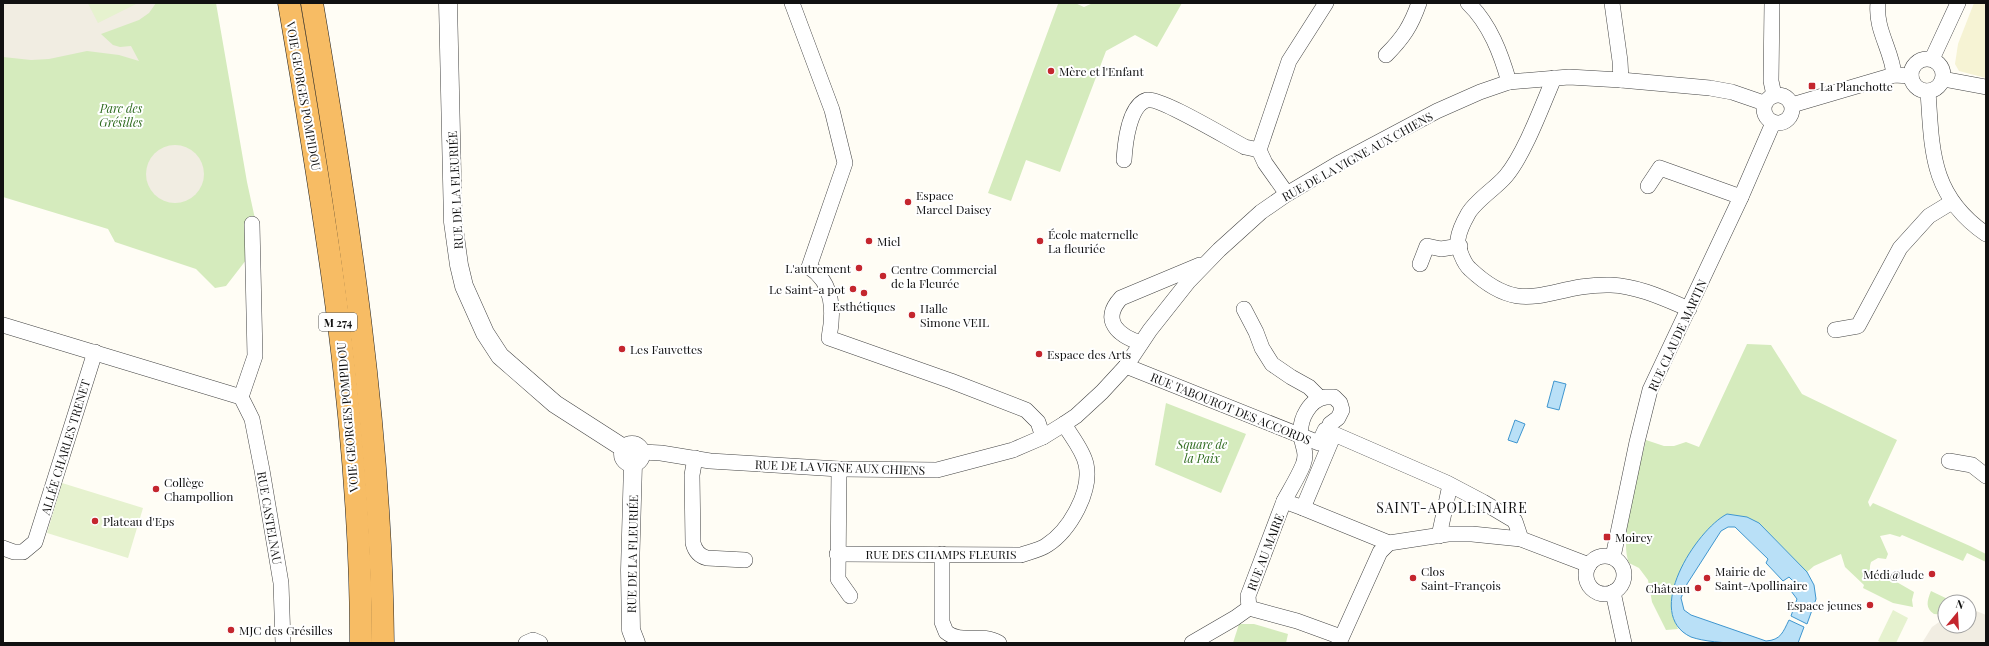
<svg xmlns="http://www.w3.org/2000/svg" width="1989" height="646" font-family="'Playfair Display',serif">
  <rect width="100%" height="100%" fill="#fffdf5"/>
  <path fill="#f6f3d4" d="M1974 3H1986V78L1959 71 1955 64 1958 44Z"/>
  <g fill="#d5ebbd">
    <path d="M3 3H216L247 182 260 242 226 286 215 288 196 269 115 242 108 229 3 197Z"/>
    <path d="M1060 3H1075L1084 7 1093 3H1182L1157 47 1135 35 1106 51 1060 172 1026 160 1011 201 988 193 1058 4Z"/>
    <path d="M1747 344 1771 345 1802 394 1897 440 1868 502 1870 507 1873 503 1970 546 1986 554V562L1967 553 1963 561 1902 535 1900 537 1890 534 1880 536 1888 554 1886 559 1878 558 1871 562C1868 571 1871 576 1879 580L1888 577 1914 592 1912 600 1913 607 1893 603 1863 588 1864 585 1845 567 1841 554 1814 566 1807 572 1759 523 1727 514 1671 610 1678 629 1666 630 1652 602 1648 580 1639 568 1629 563C1618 539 1640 466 1646 440L1664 446H1674L1686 442 1699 447Z"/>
    <path d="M1166 403 1246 434 1221 493 1155 465Z"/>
    <path d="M1931 591 1954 602H1945V615L1934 614C1925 608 1927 601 1931 591Z"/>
    <path d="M1239 624H1254L1288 634 1286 643H1233Z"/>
  </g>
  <g fill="#e6f2cf">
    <path d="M88 3H138V4L98 24Z"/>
    <path d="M62 483 143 508 128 558 47 533Z"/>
    <path d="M1893 610 1908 618 1896 643H1883L1878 641Z"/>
  </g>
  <g fill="#f1ede2">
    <path d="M3 3H88L98 23 138 3H156L149 13 139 20 101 34 113 45 120 47 131 46 139 61 119 55 87 51 49 59 31 60 3 57Z"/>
    <circle cx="175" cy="174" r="29"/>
    <path d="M1969 608 1986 615V643H1922L1932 627 1945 618V626H1969Z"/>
  </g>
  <g fill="#b9e0f7" stroke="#3f96cf">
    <path d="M1554 381 1566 384 1559 410 1547 407Z"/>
    <path d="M1515 420 1525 424 1517 443 1508 440Z"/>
    <path d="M1727 514 1747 517 1759 523 1807 572 1814 585 1816 599 1807 624 1791 616 1797 599 1788 587 1794 582 1789 577 1783 581 1766 563 1768 559 1735 527H1728L1721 531 1687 584 1681 598 1684 610 1691 615 1766 641C1781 640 1783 632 1789 620L1804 627 1798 643C1768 643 1717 646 1691 637 1642 614 1696 530 1727 514Z"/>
  </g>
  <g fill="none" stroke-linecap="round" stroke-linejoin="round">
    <g stroke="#444" stroke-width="16">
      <g id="minor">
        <path d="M792 3 832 110 845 163 809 267C834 283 834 312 829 338L951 381 1026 410 1038 422 1043 437"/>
        <path d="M1468 3C1490 24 1501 54 1509 82"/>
        <path d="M1612 3 1620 61 1621 80"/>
        <path d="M1772 3 1771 81 1774 95"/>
        <path d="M1878 3C1875 30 1892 50 1894 75"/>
        <path d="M1386 55C1403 38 1411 26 1419 3"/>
        <circle cx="1927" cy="75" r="16"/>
        <path d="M1932 59 1958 3"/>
        <path d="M1554 78C1542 106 1525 153 1506 176 1496 188 1475 201 1468 214 1464 221 1459 232 1458 239 1457 247 1464 264 1470 269 1525 321 1548 283 1611 285 1638 286 1665 299 1689 309"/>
        <path d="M1943 79 1986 87"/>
        <path d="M1928 91C1932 152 1931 196 1986 234"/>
        <circle cx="1778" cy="109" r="14"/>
        <path d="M1792 105 1894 75 1911 76"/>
        <path d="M1124 160C1125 144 1129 105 1147 100 1160 97 1229 139 1245 147L1259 150"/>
        <path d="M1648 186 1660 168 1741 197"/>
        <path d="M1287 194 1265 163 1259 150 1289 61 1326 3"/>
        <path d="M1420 264 1427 246 1441 249 1460 246"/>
        <path d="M1244 309 1256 332 1262 348 1272 364 1291 377 1309 387 1320 398"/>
        <path d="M3 325 241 397 252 419 262 470 281 583 283 643"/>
        <path d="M1835 330 1858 326 1900 248 1929 216 1952 202"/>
        <path d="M1141 343C1119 336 1100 321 1121 298L1200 265"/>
        <path d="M1126 366 1319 443 1325 430 1447 483 1483 502 1515 521 1521 539"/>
        <path d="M241 397 255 356 252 224"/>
        <path d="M1326 397H1334L1340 403 1342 410 1338 418 1330 424 1328 432 1332 439 1303 508 1284 501C1290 490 1298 477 1303 465 1308 452 1302 447 1301 435 1299 419 1310 399 1326 397Z"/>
        <path d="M642 452 661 453 710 461 839 469 937 470 1013 450 1043 437 1064 424 1076 416 1102 392 1126 366 1150 330 1188 282 1219 250 1261 212 1287 194 1341 162 1437 111 1480 92 1509 82 1569 77 1621 80 1710 88 1732 92 1764 103"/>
        <path d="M695 458 692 475 693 543C695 551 699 556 707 558L745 560"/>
        <path d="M1949 461 1972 465 1986 476"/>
        <path d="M839 469 838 579 850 596"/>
        <path d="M1303 508 1389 543"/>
        <path d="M1439 536 1450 485"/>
        <path d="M3 548 14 552H23L35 542 95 352"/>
        <path d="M837 554 1021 555C1029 552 1040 550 1047 545 1070 530 1092 491 1086 464 1083 450 1071 436 1064 424"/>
        <path d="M942 554V622L946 632C962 645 980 632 999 643"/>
        <circle cx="1605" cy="575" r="19"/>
        <path d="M1613 557 1637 442 1650 390 1741 197 1773 123"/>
        <path d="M1613 592 1624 643"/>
        <path d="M1249 608 1297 621 1341 637"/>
        <path d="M526 643 533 640 540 643"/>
        <path d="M1192 643 1235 618 1249 608 1248 596 1284 501"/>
        <path d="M1339 643 1380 552 1389 543 1448 534H1472L1521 539 1589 565"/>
      </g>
    </g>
    <g stroke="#444" stroke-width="19">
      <g id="tertiary">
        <path d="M448 3 453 222 459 265 464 286 485 333 500 356 555 404 625 449"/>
        <circle cx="632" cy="454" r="9"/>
        <path d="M633 464 630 570 631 630 636 643"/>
      </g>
    </g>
    <g stroke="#222" stroke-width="23">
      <g id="trunk">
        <path d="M289 3C325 214 361 428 361 643"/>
        <path d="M312 3C348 215 381 428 383 643"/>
      </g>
    </g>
    <use href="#minor" stroke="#fff" stroke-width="15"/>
    <use href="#tertiary" stroke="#fff" stroke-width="18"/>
    <use href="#trunk" stroke="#f7bc64" stroke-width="22"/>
  </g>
  <g fill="#c4262e" stroke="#fff" stroke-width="1.5">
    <circle cx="1051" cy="71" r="4"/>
    <rect x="1808" y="82" width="8" height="8" rx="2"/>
    <circle cx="908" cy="202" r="4"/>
    <circle cx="869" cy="241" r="4"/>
    <circle cx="1040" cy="241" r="4"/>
    <circle cx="859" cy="268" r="4"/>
    <circle cx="883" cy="276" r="4"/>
    <circle cx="853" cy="289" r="4"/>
    <circle cx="864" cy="293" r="4"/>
    <circle cx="912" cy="315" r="4"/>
    <circle cx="622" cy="349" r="4"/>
    <circle cx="1039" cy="354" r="4"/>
    <circle cx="156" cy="489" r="4"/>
    <circle cx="95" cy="521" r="4"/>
    <rect x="1603" y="533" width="8" height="8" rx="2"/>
    <circle cx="1932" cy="574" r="4"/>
    <circle cx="1413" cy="578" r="4"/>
    <circle cx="1707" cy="578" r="4"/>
    <circle cx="1698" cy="588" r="4"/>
    <circle cx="1870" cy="605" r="4"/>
    <circle cx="231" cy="630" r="4"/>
  </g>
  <g text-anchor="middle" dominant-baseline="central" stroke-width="4" stroke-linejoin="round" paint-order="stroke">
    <rect fill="#fff" stroke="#585858" stroke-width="1" x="319" y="313" width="38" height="18" rx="3"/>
    <g font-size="11" font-weight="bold" fill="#111">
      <text x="338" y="322">M 274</text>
    </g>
    <g font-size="12" fill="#111" stroke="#fff" text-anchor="start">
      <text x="1059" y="71">Mère et l'Enfant</text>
      <text x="1820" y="86">La Planchotte</text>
      <text x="916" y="195">Espace<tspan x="916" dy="14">Marcel Daisey</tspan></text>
      <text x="1048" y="234">École maternelle<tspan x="1048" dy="14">La fleuriée</tspan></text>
      <text x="877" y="241">Miel</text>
      <text x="851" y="268" text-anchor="end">L'autrement</text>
      <text x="891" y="269">Centre Commercial<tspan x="891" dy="14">de la Fleurée</tspan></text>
      <text x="845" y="289" text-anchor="end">Le Saint-a pot</text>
      <text x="864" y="306" text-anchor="middle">Esthétiques</text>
      <text x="920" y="308">Halle<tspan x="920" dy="14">Simone VEIL</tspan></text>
      <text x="630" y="349">Les Fauvettes</text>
      <text x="1047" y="354">Espace des Arts</text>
      <text x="164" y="482">Collège<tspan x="164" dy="14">Champollion</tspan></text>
      <text x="103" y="521">Plateau d'Eps</text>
      <text x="1615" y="537">Moirey</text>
      <text x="1421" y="571">Clos<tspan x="1421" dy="14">Saint-François</tspan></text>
      <text x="1715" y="571">Mairie de<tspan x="1715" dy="14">Saint-Apollinaire</tspan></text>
      <text x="1924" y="574" text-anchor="end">Médi@lude</text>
      <text x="1690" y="588" text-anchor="end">Château</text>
      <text x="1862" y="605" text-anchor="end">Espace jeunes</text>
      <text x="239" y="630">MJC des Grésilles</text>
    </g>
    <g font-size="12" fill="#111" stroke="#fff">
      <text transform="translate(304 96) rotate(80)">VOIE GEORGES POMPIDOU</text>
      <text transform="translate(1357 156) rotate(-29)">RUE DE LA VIGNE AUX CHIENS</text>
      <text transform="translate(455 190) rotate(-93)">RUE DE LA FLEURIÉE</text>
      <text transform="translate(1677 335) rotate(-65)">RUE CLAUDE MARTIN</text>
      <text transform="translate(1231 408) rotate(22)">RUE TABOUROT DES ACCORDS</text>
      <text transform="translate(347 417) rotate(-95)">VOIE GEORGES POMPIDOU</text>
      <text transform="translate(65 447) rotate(-73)">ALLÉE CHARLES TRENET</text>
      <text transform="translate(840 467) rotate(2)">RUE DE LA VIGNE AUX CHIENS</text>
      <text transform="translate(270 518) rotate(80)">RUE CASTELNAU</text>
      <text transform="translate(1265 552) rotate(-69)">RUE AU MAIRE</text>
      <text transform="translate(632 554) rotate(-89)">RUE DE LA FLEURIÉE</text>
      <text x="941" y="554">RUE DES CHAMPS FLEURIS</text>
    </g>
    <g font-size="12" font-style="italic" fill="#2f6b1f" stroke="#fff">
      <text x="121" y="108">Parc des<tspan x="121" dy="14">Grésilles</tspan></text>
      <text x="1202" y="444">Square de<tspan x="1202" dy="14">la Paix</tspan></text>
    </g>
    <g font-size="14" letter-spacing="1" fill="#111" stroke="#fff">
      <text x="1452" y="507">SAINT-APOLLINAIRE</text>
    </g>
  </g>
  <rect width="1989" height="646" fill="none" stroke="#111111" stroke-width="8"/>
  <g transform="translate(1957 614) rotate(18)"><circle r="19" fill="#ffffff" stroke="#a0a0a0"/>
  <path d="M0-3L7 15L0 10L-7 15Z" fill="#c4262e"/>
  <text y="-6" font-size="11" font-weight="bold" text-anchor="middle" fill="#111111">N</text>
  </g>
</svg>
